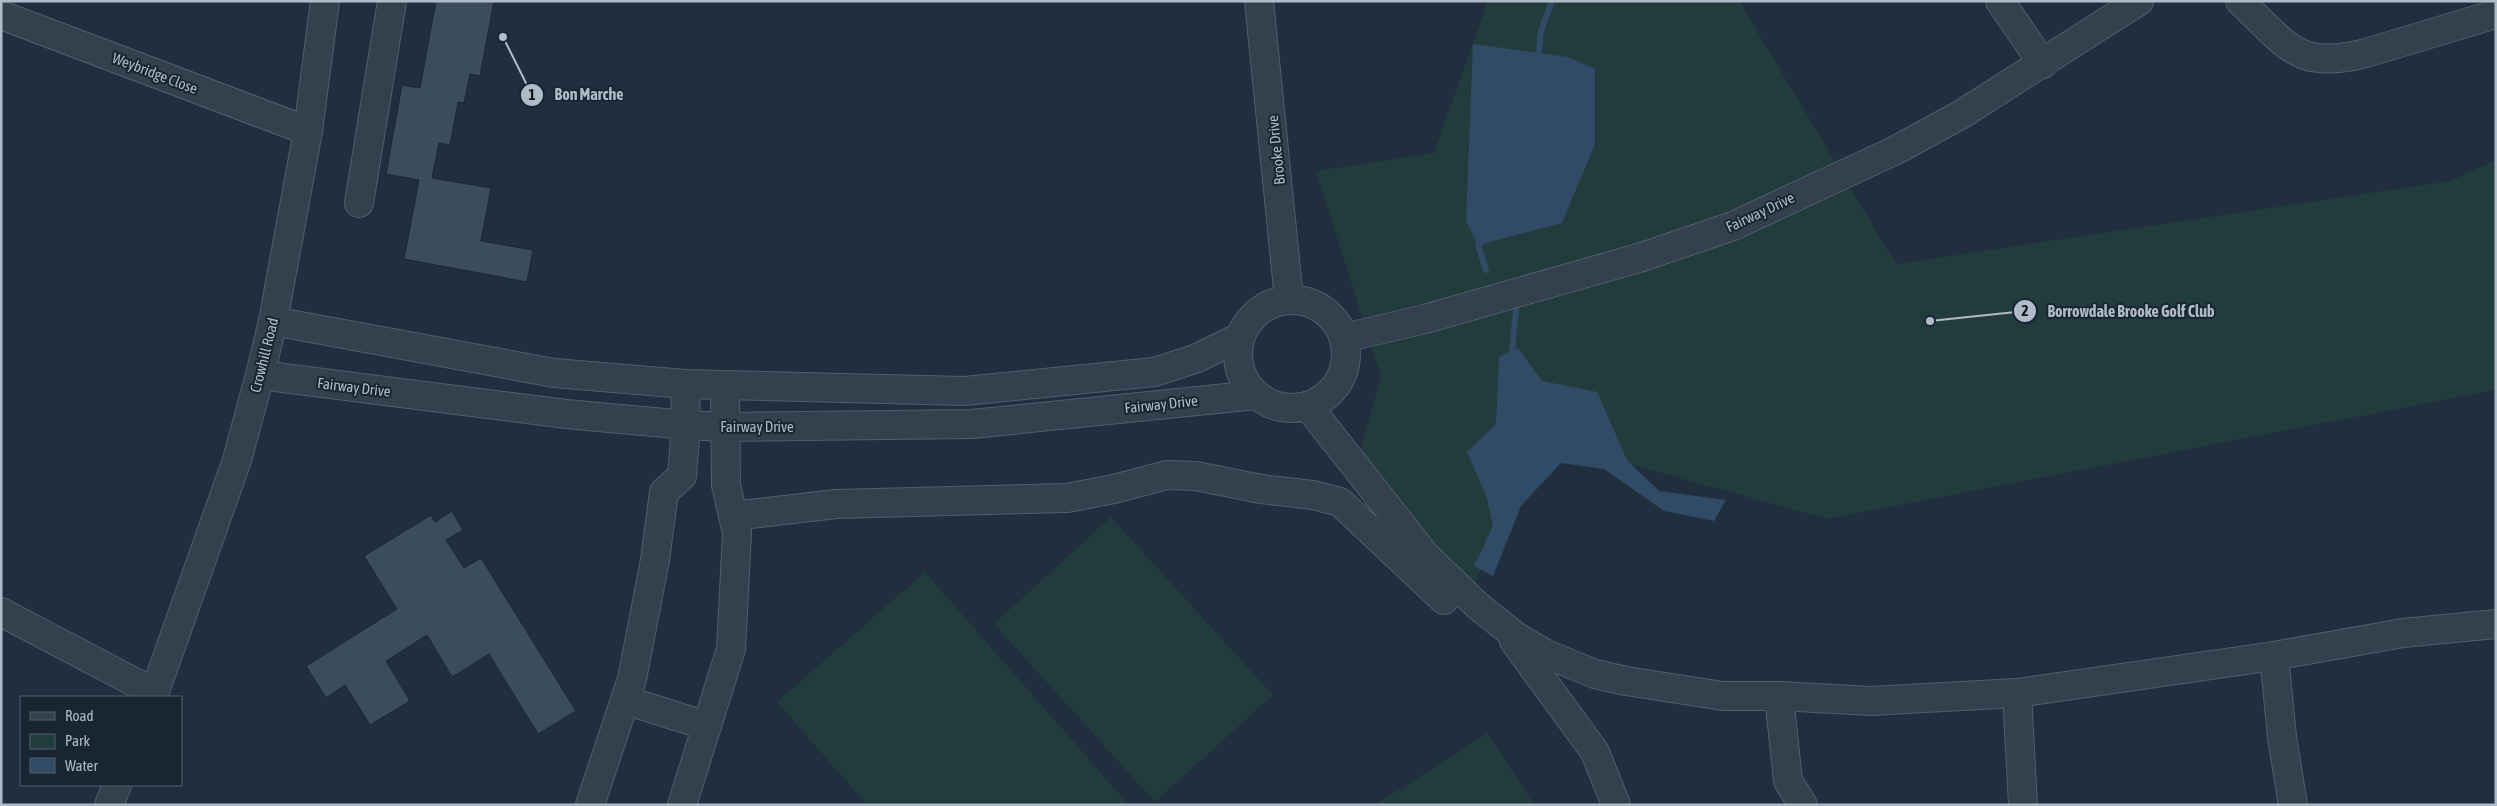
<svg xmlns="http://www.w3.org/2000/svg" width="2497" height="806" font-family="'Asap Condensed',sans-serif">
  <rect width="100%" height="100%" fill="#202e3d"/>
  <g fill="#223c3e">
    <path d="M1488 1H1739L1896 264 2450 181 2496 160V390L1827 519 1579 450 1529 471 1473 586 1401 515 1361 448 1381 377 1316 171 1434 153Z"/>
    <path d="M1111 517 1273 695 1155 802 994 624Z"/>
    <path d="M925 572 1129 805H867L777 702Z"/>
    <path d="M1488 733 1534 805H1375Z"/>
  </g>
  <g fill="#314b67">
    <path d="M1473 44 1568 57 1595 69V144L1562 223 1478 245 1466 221Z"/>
    <path d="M1518 348 1542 381 1597 392 1627 460 1659 491 1726 500 1714 521 1664 511 1604 469 1561 463 1521 506 1493 576 1474 566 1493 526 1486 495 1467 452 1496 424 1499 357Z"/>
  </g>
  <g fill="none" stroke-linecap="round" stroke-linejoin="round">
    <g stroke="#314b67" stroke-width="6">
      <path d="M1538 58 1541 31 1552 1"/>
      <path d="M1484 240 1478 245 1486 270"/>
      <path d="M1515 359 1512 351 1516 310"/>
    </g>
  </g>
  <g fill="#3b4c5d" stroke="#1b2734">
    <path d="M436 1H494L480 76 470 74 464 103 458 102 450 145 439 143 432 178 491 188 481 241 533 250 527 282 404 259 419 180 386 174 402 85 420 88Z"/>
    <path d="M452 511 463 530 446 540 464 568 481 558 576 711 538 734 489 654 452 677 427 635 386 661 410 701 370 725 345 685 326 698 306 666 397 609 364 556 431 515 435 522Z"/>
  </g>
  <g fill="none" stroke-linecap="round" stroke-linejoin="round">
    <g stroke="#525e6b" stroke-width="30">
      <g id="minor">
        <path d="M1259 1 1289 299"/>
        <path d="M2000 1 2043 64"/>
        <path d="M2240 1C2287 45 2297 71 2366 53L2496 14"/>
        <path d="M1 15 308 131"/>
        <path d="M359 203 392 1"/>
        <circle cx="1292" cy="354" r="54"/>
        <path d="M273 321 554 373 685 384 965 391 1154 372 1195 359 1240 337"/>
        <path d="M1344 338 1425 319 1642 257 1733 226 1896 150 1962 114 2139 1"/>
        <path d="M260 375 566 414 686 425 724 427 972 424 1256 395"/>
        <path d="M1308 406 1425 555 1478 606 1517 637 1544 653 1595 674 1626 681 1723 696H1779L1871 701 2017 693 2274 656 2403 633 2496 624"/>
        <path d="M733 516 836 504 1067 498 1114 489 1167 475 1196 476 1261 489 1313 495 1340 502 1444 600"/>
        <path d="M1 612 155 693"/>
        <path d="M1514 641 1595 752 1616 805"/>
        <path d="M2274 656 2282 737 2293 805"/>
        <path d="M2017 693 2023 805"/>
        <path d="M1779 696 1788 781 1803 805"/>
        <path d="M153 697 237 460 260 375 273 321 308 131 325 1"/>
        <path d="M625 700 707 726"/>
        <path d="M109 805 117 785"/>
        <path d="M590 805 632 679 655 560 664 492 682 476 686 425 685 384"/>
        <path d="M682 805 731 649 737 533 726 485 725 386"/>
      </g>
    </g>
    <use href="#minor" stroke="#34404d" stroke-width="28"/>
  </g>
  <g text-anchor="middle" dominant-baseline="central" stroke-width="4" stroke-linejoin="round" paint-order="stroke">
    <g font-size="15" fill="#afbbc9" stroke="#192532">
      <text transform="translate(155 73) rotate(21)">Weybridge Close</text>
      <text transform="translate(1276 150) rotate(-96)">Brooke Drive</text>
      <text transform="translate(1760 212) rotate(-25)">Fairway Drive</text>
      <text transform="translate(264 355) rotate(-76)">Crowhill Road</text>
      <text transform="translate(354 387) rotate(7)">Fairway Drive</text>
      <text transform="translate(1161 404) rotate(-6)">Fairway Drive</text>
      <text x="757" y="426">Fairway Drive</text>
    </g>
  </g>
  <path fill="none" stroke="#afbbc9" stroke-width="2" d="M503 37L532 95M1930 321L2025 311"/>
  <g fill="#afbbc9" stroke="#192532" stroke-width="2">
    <circle cx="503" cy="37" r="5"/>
    <circle cx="1930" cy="321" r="5"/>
    <circle cx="532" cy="95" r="12"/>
    <circle cx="2025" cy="311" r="12"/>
  </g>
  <g font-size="15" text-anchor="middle" font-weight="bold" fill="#111">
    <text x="532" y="100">1</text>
    <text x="2025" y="316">2</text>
  </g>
  <g font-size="16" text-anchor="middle" font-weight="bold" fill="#afbbc9" stroke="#192532" stroke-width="4" stroke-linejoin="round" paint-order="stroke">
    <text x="589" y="100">Bon Marche</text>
    <text x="2131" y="317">Borrowdale Brooke Golf Club</text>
  </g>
  <rect width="2497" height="806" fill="none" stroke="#afbbc9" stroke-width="5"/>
  <rect x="20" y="696" width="162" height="90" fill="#192532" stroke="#55616e"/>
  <rect x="30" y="712" width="25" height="8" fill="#34404d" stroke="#55616e"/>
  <text x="65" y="721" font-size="15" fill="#afbbc9">Road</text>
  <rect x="30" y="734" width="25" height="15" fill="#223c3e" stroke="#55616e"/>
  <text x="65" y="746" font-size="15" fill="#afbbc9">Park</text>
  <rect x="30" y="758" width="25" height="15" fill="#314b67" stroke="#55616e"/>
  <text x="65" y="771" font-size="15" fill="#afbbc9">Water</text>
</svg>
